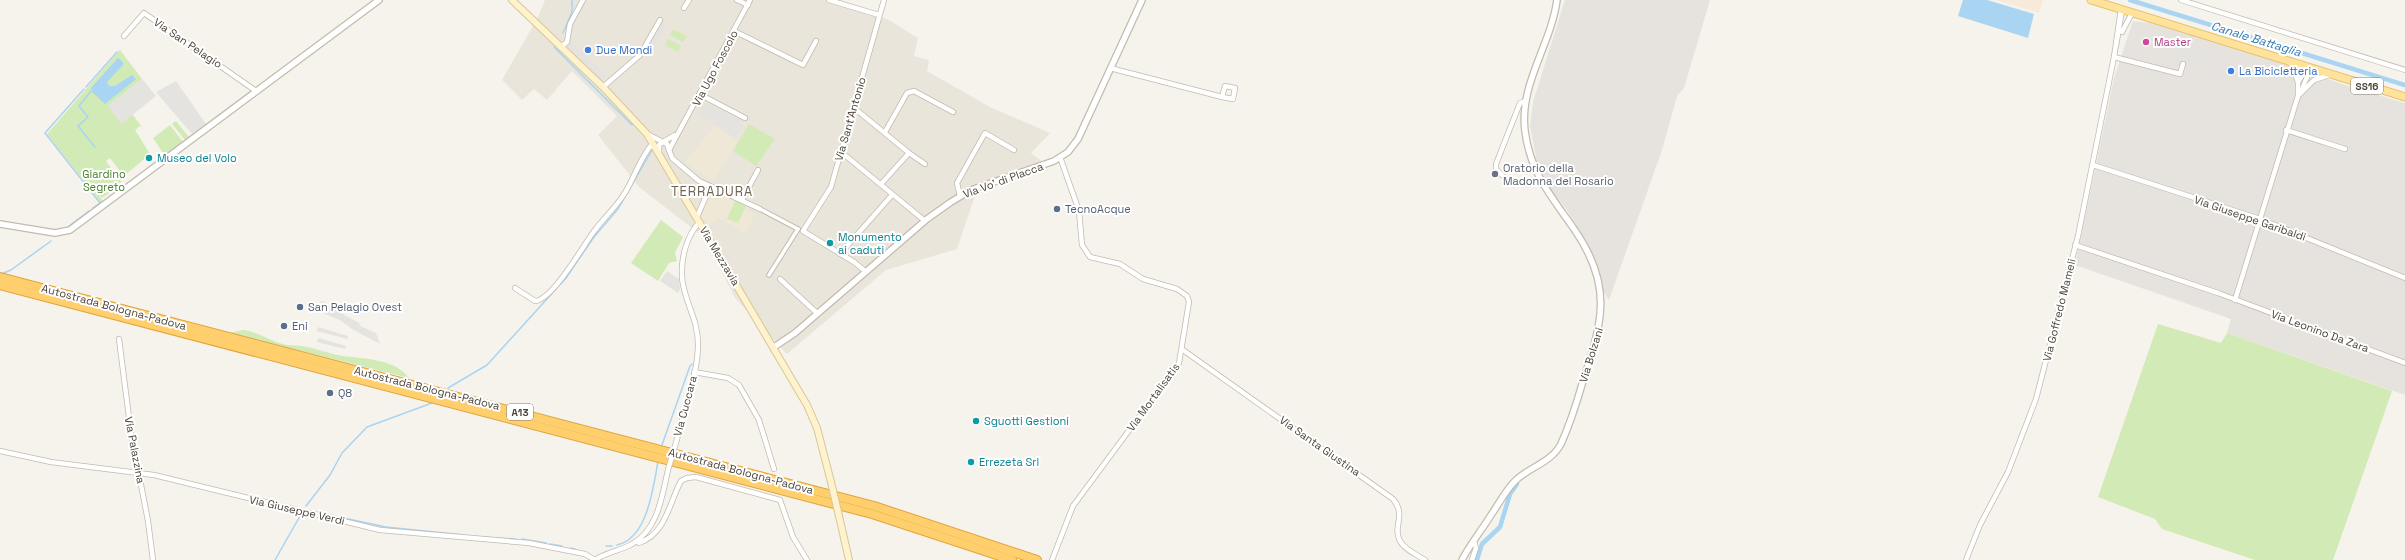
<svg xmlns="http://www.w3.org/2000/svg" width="2405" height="560" font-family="'Space Grotesk',sans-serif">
  <rect width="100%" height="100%" fill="#f6f3ec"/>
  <path fill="#eae5da" d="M545 0H830L889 20 918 38 914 56 929 60 927 71 990 107 1050 133 1031 153 1044 163 978 187 957 249 886 270 787 354 735 298 705 238 639 187 598 135 617 116 572 71 547 100 534 89 522 100 502 80 537 19Z"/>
  <path fill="#f7ead8" d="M1997 0H2043L2039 13Z"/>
  <g fill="#e6e2dd">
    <path d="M1565 0H1710L1684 88 1677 96 1662 150 1609 300 1603 291 1593 256 1566 209 1549 187 1537 162 1530 126 1533 102Z"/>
    <path d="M2133 21 2150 23 2247 51 2354 88 2405 103V395L2227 333 2231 319 2075 265 2114 78Z"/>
  </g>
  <g fill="#efe8d6">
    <path d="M715 125 738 141 713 181 685 162Z"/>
    <path d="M712 189 747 205 748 211 755 215 746 233 718 218 709 227 718 241H715L701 215Z"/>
  </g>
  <g fill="#d2eab5">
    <path d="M673 29 687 36 683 42 670 35Z"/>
    <path d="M668 39 681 46 678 52 665 45Z"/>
    <path d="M120 50 142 79 108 106 133 115 144 130 140 126 135 130 150 154 124 176 110 158 106 161 121 182 120 185 102 198 90 184 103 201 101 203 47 134Z"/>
    <path d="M176 121 189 137 185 140 172 124Z"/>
    <path d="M749 124 775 139 756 166 733 151Z"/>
    <path d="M170 125 183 142 165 156 153 138Z"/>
    <path d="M735 201 746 206 738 223 727 219Z"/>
    <path d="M661 220 683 237 675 253 677 261 669 263 658 281 631 263Z"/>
    <path d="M2158 324 2221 343 2227 333 2392 391 2333 560H2255L2162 529 2155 519 2098 497Z"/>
    <path d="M243 330C259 332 269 341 283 344 289 346 295 345 302 346 314 348 325 352 337 355 359 359 394 357 409 378L230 333Z"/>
  </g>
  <g fill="#e5e3e0">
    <path d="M658 19 667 24 653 51 647 52 644 50 647 41Z"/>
    <path d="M570 41 605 74 601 79 566 45Z"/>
    <path d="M2176 47 2233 65 2231 71 2220 68 2219 71 2173 55Z"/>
    <path d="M142 79 156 96 121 124 108 106Z"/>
    <path d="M176 81 206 124 192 134 156 92Z"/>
    <path d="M706 103 744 122 736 139 699 114Z"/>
    <path d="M667 271 679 279 680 290 678 293 660 281Z"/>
    <path d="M323 301 330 307 359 323 360 326 376 333 380 344 352 329 340 320 323 313 320 302Z"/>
    <path d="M318 327 348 336 347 339 317 331Z"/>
    <path d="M318 338 346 346 345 349 317 342Z"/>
  </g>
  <g fill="#a9d4f2">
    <path d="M1963 0H1987L2034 14 2028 38 1958 16Z"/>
    <path d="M118 58 123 62V65L107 82 109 86H115L132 75 136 79 105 104 92 92 91 88Z"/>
  </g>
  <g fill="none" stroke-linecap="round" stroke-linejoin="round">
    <g stroke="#a9d4f2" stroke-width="1.5">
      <path d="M563 33 572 12V0"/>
      <path d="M554 47 632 125"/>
      <path d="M86 87 117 52"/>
      <path d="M84 89 45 133 100 203 93 208"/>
      <path d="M91 91 79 106 88 117 78 126 95 147"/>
      <path d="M69 226 89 211"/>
      <path d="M1 274 11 270 51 241"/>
      <path d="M448 388 487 365 566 278 594 237 618 209 652 150"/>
      <path d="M662 445 690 366 692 364"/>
      <path d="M306 506 330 475 342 453 367 427 432 403"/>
      <path d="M306 510 386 527 464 535"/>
      <path d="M482 537 516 539"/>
      <path d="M522 539 546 543"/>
      <path d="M550 544 562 546"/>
      <path d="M617 545C648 538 653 487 658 462"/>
      <path d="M606 546H612"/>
      <path d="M571 548 575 549"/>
      <path d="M275 560 300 516"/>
    </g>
    <g stroke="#a9d4f2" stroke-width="4.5">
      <path d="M2130 0 2405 85"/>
      <path d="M1477 560 1482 544 1500 527 1510 494 1517 484"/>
    </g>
    <g stroke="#c2bbae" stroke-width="5.5">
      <g id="pedestrian">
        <path d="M760 209 798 229"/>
        <path d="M769 275 798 229"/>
      </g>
    </g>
    <g stroke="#c2bbae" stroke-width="6">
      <g id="minor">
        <path d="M737 0 748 5"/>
        <path d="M829 0 879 15"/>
        <path d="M2181 0 2405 70"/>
        <path d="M684 8 689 0"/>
        <path d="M734 31 803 65 816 41"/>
        <path d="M2122 32 2132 13"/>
        <path d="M124 36 144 13 256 91"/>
        <path d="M2116 46 2122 10"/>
        <path d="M561 47 567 42 570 24 583 0"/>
        <path d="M2114 57 2180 74 2183 64"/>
        <path d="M2290 61 2298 82V96"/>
        <path d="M1110 68 1222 97 1233 99 1235 88 1225 86 1222 97"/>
        <path d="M2298 82 2307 67"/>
        <path d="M603 87 640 55 660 20"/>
        <path d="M2302 89 2307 77V67"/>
        <path d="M701 95 745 118"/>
        <path d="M853 107 909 153 881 184"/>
        <path d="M2286 130 2345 149"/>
        <path d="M885 132 907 93 914 91 953 112"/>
        <path d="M649 135 663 142 675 135"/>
        <path d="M669 150 750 0"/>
        <path d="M659 153V145L663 142 667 144 672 158 699 181 760 209"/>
        <path d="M909 153 925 164"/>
        <path d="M840 154 846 156 925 221"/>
        <path d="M2093 165 2260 219 2405 278"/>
        <path d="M1504 177 1496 169V164L1520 103 1526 101"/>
        <path d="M960 196 957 183 985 133 1014 150"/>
        <path d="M742 200 758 170"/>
        <path d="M697 217 710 187"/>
        <path d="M2075 245 2218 293 2405 363"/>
        <path d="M840 254 892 195"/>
        <path d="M865 271 854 262 803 231 831 187 884 0"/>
        <path d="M780 279 817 313"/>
        <path d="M515 288 535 301C552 300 582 248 592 234 602 219 617 207 626 191 635 176 641 156 653 143"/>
        <path d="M2235 300 2298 96 2314 80 2329 75"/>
        <path d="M119 339 131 433 148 521 153 560"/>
        <path d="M1183 350 1393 499C1407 516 1392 526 1400 541 1404 549 1417 555 1425 560"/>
        <path d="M694 372 728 378 739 385 759 420 774 469"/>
        <path d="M677 439C684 409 697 377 698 347 699 309 673 294 685 249 688 239 692 229 700 222"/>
        <path d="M0 451 51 462 154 475 380 530 529 543 585 554 595 560"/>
        <path d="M637 541 639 543C666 534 669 503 681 481L687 478 696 477 780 500 793 537 807 560"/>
        <path d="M595 560C606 552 620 551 632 544 658 530 662 496 668 470"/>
        <path d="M1052 560 1073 506 1179 363 1189 302 1187 296 1177 289 1143 279 1120 264 1090 257 1082 245 1079 211 1060 157"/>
        <path d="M1472 560 1476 548 1474 541"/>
        <path d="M1966 560 1980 525 2008 472 2036 399 2078 236 2114 57 2121 9"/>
      </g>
    </g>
    <g stroke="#c2bbae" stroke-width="8">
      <g id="tertiary">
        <path d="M0 224 55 233 70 230 379 0"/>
        <path d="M774 347 795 333 927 219 951 202 971 190 1054 161 1068 152 1078 139 1142 0"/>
        <path d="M1462 560C1470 544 1482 530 1491 515 1499 504 1505 491 1515 481 1529 467 1551 463 1561 444 1570 424 1577 402 1583 381 1603 321 1613 285 1574 229 1551 196 1530 172 1525 131 1519 84 1551 45 1557 0"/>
      </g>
    </g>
    <g stroke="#d6c79b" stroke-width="8">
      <g id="secondary">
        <path d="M512 0 603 87 647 134 807 405 817 428 831 482"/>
        <path d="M839 516 849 560"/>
      </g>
    </g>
    <g stroke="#e6c16a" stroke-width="9">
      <path id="primary" d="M2091 0 2405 97"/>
    </g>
    <g stroke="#e0a43c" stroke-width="10">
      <g id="motorway">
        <path d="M0 277 874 506 1037 560"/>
        <path d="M0 285 872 514 1012 560"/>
      </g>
    </g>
    <use href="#pedestrian" stroke="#fff" stroke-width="3.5"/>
    <use href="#minor" stroke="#fff" stroke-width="4.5"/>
    <use href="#tertiary" stroke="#fff" stroke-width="5.5"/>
    <use href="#secondary" stroke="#fff3cd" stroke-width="6"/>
    <use href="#primary" stroke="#ffe39c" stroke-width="7"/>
    <use href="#motorway" stroke="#ffcf6e" stroke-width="8"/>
    <g stroke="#c2bbae" stroke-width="6" stroke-linecap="butt">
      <path id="minor-bridge" d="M668 470 677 439"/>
    </g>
    <g stroke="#d6c79b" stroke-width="8" stroke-linecap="butt">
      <path id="secondary-bridge" d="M831 482 839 516"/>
    </g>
    <use href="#minor-bridge" stroke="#fff" stroke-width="4.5"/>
    <use href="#secondary-bridge" stroke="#fff3cd" stroke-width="6"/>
  </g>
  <circle fill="#d1479c" stroke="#fff" stroke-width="1.5" cx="2146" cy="42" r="4"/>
  <g fill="#3f7fe0" stroke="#fff" stroke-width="1.5">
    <circle cx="588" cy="50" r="4"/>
    <circle cx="2231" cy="71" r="4"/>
  </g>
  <g fill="#0f9aa8" stroke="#fff" stroke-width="1.5">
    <circle cx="149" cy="158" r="4"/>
    <circle cx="830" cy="243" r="4"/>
    <circle cx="976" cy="421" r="4"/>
    <circle cx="971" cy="462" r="4"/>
  </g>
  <circle fill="#6b7280" stroke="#fff" stroke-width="1.5" cx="1495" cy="174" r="4"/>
  <g fill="#5c6f8a" stroke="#fff" stroke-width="1.5">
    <circle cx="1057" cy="209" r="4"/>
    <circle cx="300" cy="307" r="4"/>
    <circle cx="284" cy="326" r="4"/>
    <circle cx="330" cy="393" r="4"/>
  </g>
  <g text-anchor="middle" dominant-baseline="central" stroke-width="4" stroke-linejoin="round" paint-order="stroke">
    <g fill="#fff" stroke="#817c74" stroke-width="1">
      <rect x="2351" y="78" width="32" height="16" rx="3"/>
      <rect x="507" y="404" width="26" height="16" rx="3"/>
    </g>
    <g font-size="10" font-weight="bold" fill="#4b4439">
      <text x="2367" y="86">SS16</text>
      <text x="520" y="412">A13</text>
    </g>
    <g font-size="11" fill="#b23c85" stroke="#fff" text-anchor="start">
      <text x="2154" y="42">Master</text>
    </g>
    <g font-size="11" fill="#4b4439" stroke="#fff">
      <text transform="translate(188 43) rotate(34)">Via San Pelagio</text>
      <text transform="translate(715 68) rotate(-62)">Via Ugo Foscolo</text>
      <text transform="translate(850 119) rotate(-74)">Via Sant'Antonio</text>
      <text transform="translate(1003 180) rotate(-20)">Via Vo' di Placca</text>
      <text transform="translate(2250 218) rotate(19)">Via Giuseppe Garibaldi</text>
      <text transform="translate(720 256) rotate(59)">Via Mezzavia</text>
      <text transform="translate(114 307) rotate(15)">Autostrada Bologna-Padova</text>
      <text transform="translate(2059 310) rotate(-76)">Via Goffredo Mameli</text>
      <text transform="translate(2320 331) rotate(20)">Via Leonino Da Zara</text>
      <text transform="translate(1591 355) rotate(-73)">Via Bolzani</text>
      <text transform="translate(427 388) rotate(14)">Autostrada Bologna-Padova</text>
      <text transform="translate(1153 397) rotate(-54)">Via Mortalisatis</text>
      <text transform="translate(685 406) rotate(-75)">Via Cuccara</text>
      <text transform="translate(1320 446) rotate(35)">Via Santa Giustina</text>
      <text transform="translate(135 450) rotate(79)">Via Palazzina</text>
      <text transform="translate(741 471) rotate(15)">Autostrada Bologna-Padova</text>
      <text transform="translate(297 510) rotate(13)">Via Giuseppe Verdi</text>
    </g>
    <g font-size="11" fill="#366cbe" stroke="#fff" text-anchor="start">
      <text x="596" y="50">Due Mondi</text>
      <text x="2239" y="71">La Bicicletteria</text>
    </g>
    <g font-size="11" fill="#0d838f" stroke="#fff" text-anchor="start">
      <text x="157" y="158">Museo del Volo</text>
      <text x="838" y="237">Monumento<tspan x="838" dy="13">ai caduti</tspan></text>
      <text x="984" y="421">Sguotti Gestioni</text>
      <text x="979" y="462">Errezeta Srl</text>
    </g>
    <g font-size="11" fill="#5b616d" stroke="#fff" text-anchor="start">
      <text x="1503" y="168">Oratorio della<tspan x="1503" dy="13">Madonna del Rosario</tspan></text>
    </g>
    <g font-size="11" fill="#4a7f2a" stroke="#fff">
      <text x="104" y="174">Giardino<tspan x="104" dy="13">Segreto</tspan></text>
    </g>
    <g font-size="11" fill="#4e5e75" stroke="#fff" text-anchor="start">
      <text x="1065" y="209">TecnoAcque</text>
      <text x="308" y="307">San Pelagio Ovest</text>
      <text x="292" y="326">Eni</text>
      <text x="338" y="393">Q8</text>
    </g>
    <g font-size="12" font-style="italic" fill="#2e7ab2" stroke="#fff">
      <text transform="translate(2256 39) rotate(17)">Canale Battaglia</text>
    </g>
    <g font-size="13" letter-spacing="1" fill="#6e6250" stroke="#fff">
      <text x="712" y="191">TERRADURA</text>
    </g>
  </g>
</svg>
